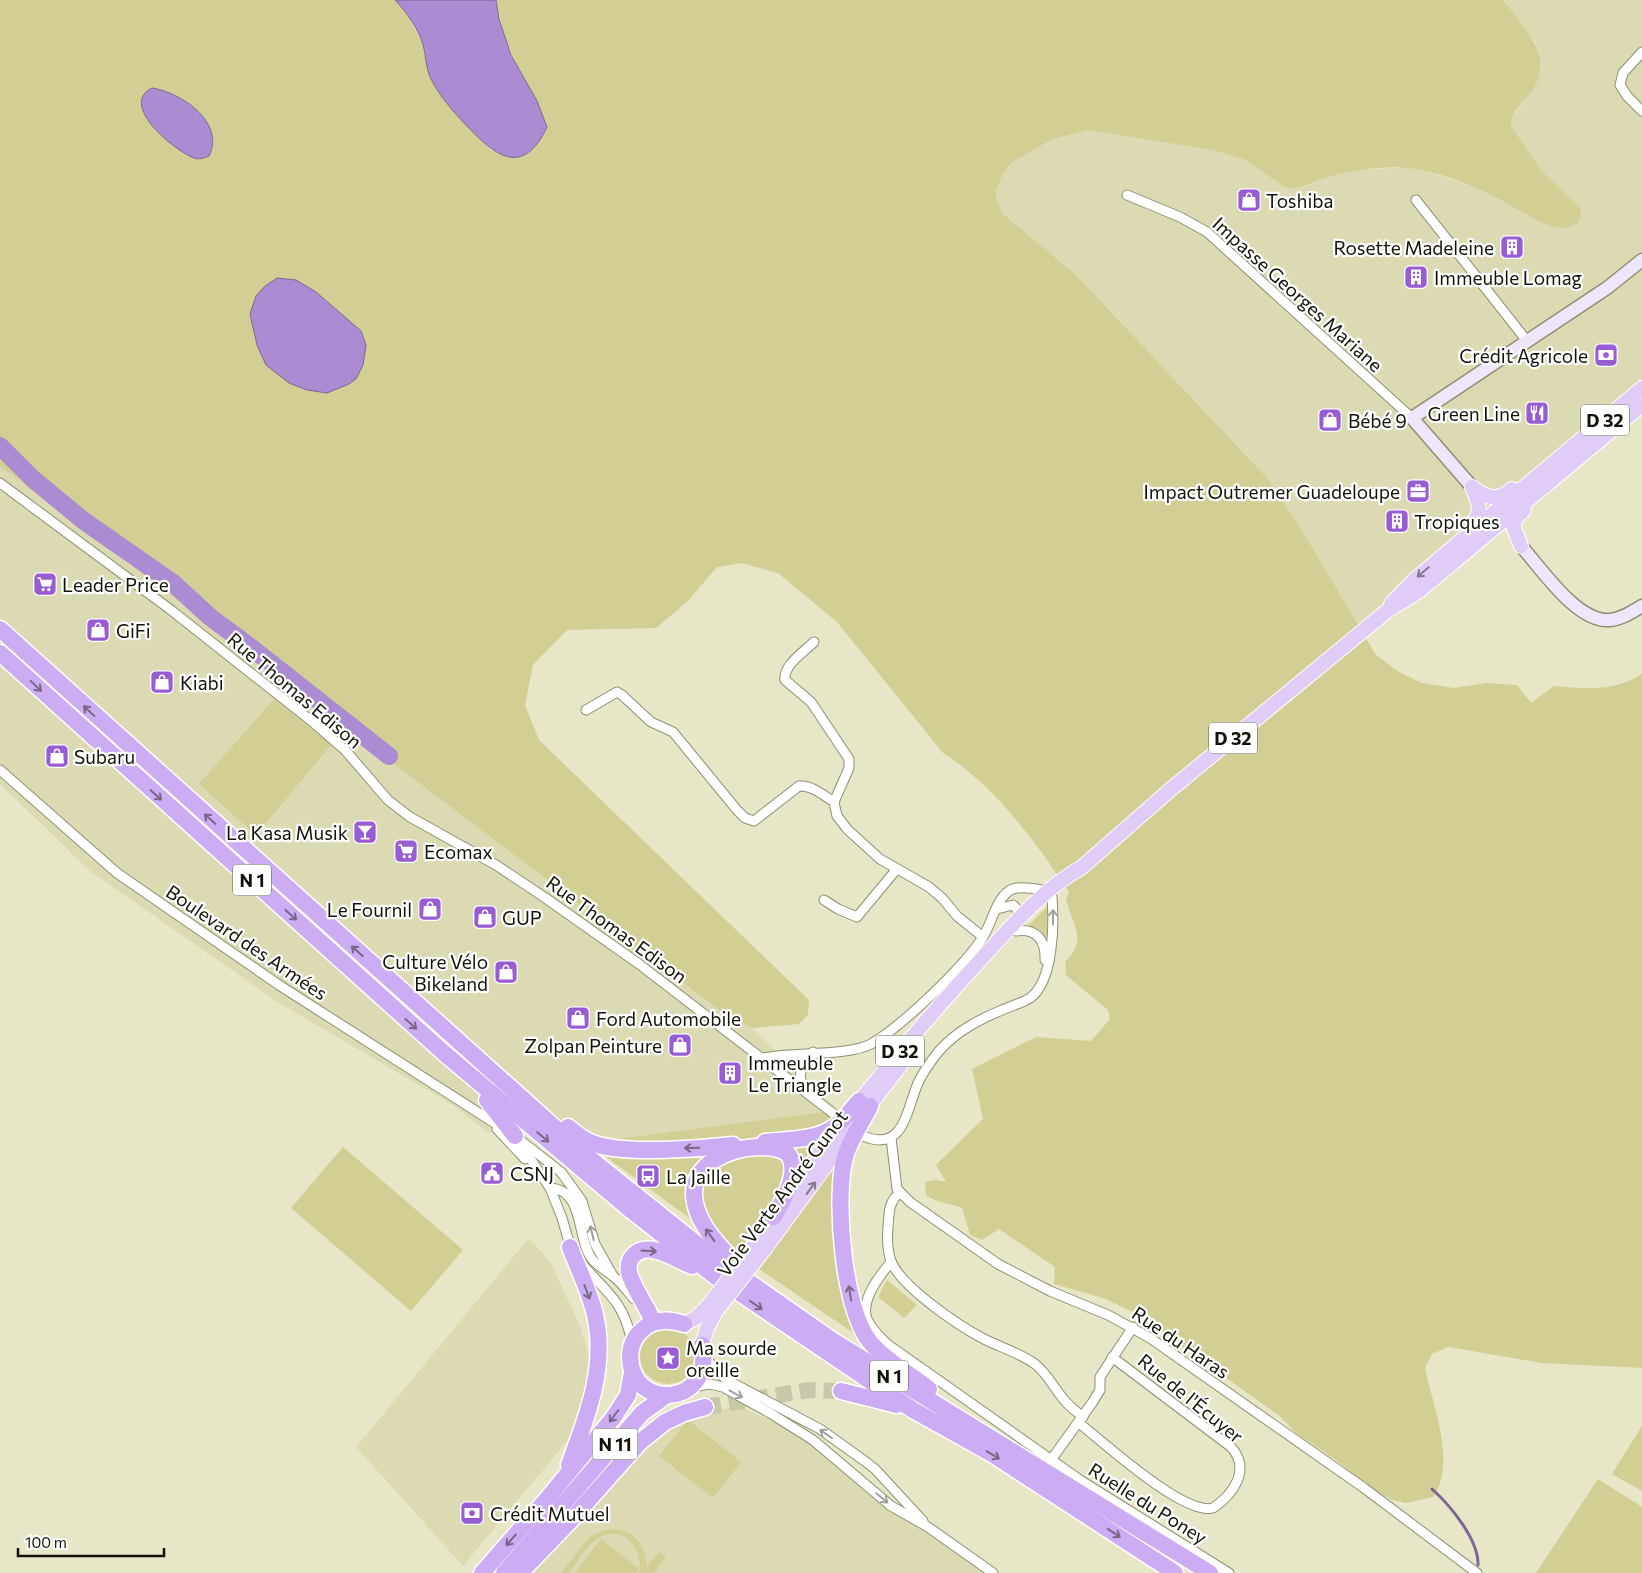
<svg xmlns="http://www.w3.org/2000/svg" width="1642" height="1573" font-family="Commissioner,sans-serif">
  <rect width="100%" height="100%" fill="#e7e7c7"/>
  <g fill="#dbdab3">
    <path d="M1503 0H1642V412L1366 638 1303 532 1268 479 1076 275 1002 213 997 201 996 190 1002 176 1012 162 1053 139 1088 130 1212 150 1246 160 1284 187 1306 186 1326 177 1359 170 1413 167 1478 188 1537 219 1580 208 1541 170 1511 126V118L1531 92 1536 43Z"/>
    <path d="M0 466 731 1019 752 1028 838 1110 632 1137 583 1140 487 1132 456 1107 276 1001 90 871 0 784Z"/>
    <path d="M529 1238 551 1263 580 1326 589 1356 588 1394 574 1433 463 1566 356 1447Z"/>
    <path d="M739 1406 813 1440 984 1573H527L644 1446 688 1416Z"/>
  </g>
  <g fill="#d1cf94">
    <path d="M0 0H395L404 8 422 43 430 78 445 102 492 151 523 76C509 52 501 27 496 0H1503C1526 30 1559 61 1527 97 1519 106 1511 113 1511 126L1541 170 1580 208 1581 216 1577 224C1570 227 1564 229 1555 227 1535 222 1516 207 1497 198 1475 186 1450 177 1426 171 1396 163 1357 169 1328 177 1312 181 1301 191 1284 187L1246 160 1212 150 1088 130 1053 139 1012 162 1002 176 996 190 997 201 1002 213 1076 275 1268 479 1303 532 1376 655 1399 672 1422 683 1454 688 1486 683 1517 685 1531 703 1554 686C1585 689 1614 692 1642 674V1368L1542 1363 1448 1347 1432 1354 1425 1368C1433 1407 1457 1463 1433 1497L1406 1503 1392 1500 1367 1485 1336 1460 1296 1433 1281 1417 1133 1312 1103 1298 1054 1284 1055 1267 999 1229 982 1240 970 1235 962 1208C947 1202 939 1204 926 1195L925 1182 937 1180 946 1182 936 1165 983 1119 972 1069 1036 1037 1091 1041 1110 1019 1108 1010 1066 975 1065 962C1088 939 1073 927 1066 899L1069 892C1034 840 996 787 943 753L837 622 778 573 741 563 717 567 688 601 656 628 567 630 533 665 525 705 539 740 809 1000 808 1015 799 1024 752 1028 731 1019 0 466Z"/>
    <path d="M0 636 530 1113 545 1133 0 645Z"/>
    <path d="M274 699 331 745 256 835 199 784Z"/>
    <path d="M1047 907H1048L1047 938 1040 930 1028 926Z"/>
    <path d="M870 1106 765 1247 749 1236 737 1253 583 1140 632 1137Z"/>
    <path d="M343 1147 463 1250 411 1311 291 1208Z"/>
    <path d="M842 1151 837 1171 832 1180 834 1208 861 1338 756 1267Z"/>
    <path d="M887 1280 917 1305 904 1318 878 1297Z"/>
    <circle cx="668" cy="1356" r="28"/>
    <path d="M688 1420 741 1462 713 1498 659 1456Z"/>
    <path d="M1642 1426V1491L1612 1474Z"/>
    <path d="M1598 1479 1642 1507V1573H1536Z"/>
    <path d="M608 1529C634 1529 645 1543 647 1567L659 1552 666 1557 654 1573H639C644 1551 625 1524 600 1537 587 1544 577 1562 569 1573H561L590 1536Z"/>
    <path d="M601 1539 639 1569 635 1573H575Z"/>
  </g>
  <g fill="#ab8bd1" stroke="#7d6794">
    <path d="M395 0H496L499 19 511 55 537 101 547 127C523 178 495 156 466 125 453 111 440 97 431 79 426 69 426 56 423 45 419 30 406 11 395 0Z"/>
    <path d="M152 88C180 92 226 122 209 156 204 158 199 160 194 158 175 151 118 105 152 88Z"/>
    <path d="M277 278 296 280 316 292 361 331 366 345 363 365 356 379 349 384 327 393 307 390 289 383 266 365 257 345 250 314 256 296 264 287Z"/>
  </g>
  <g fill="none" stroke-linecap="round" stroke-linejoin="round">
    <path stroke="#7d6794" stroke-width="3" d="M1432 1489C1450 1505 1479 1540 1478 1565"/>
    <path stroke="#ab8bd1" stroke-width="18" d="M0 446 33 479 84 521 173 583 210 617 253 649 389 756"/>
    <path stroke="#c7c7aa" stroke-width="16" stroke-dasharray="16 8" stroke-linecap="butt" d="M705 1407 809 1390 841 1391"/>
    <g stroke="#908f72" stroke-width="11">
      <g id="street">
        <path d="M1642 52 1623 73 1620 85 1627 96 1642 111"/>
        <path d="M1127 195 1180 217 1207 232 1412 418"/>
        <path d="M1416 200 1527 341"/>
        <path d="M0 483 171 610 314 723 345 750 388 800 410 817 496 865 544 897 639 964 834 1114"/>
        <path d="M814 642C804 652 783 665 785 680L811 702 849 759V768L834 802"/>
        <path d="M586 710 617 692 622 695 651 722 673 732 737 810 745 818 754 821 799 786C812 785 823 795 834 802L837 816 848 830 880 859 929 887 942 898 957 916 983 937"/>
        <path d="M0 770 117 873 279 985 515 1136 561 1172 582 1201 595 1244 613 1276"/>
        <path d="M824 900 838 909 857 917 896 870"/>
        <path d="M997 909 1013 905 1018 910V921"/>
        <path d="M1016 931C1037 928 1046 941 1045 960"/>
        <path d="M763 1058C791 1052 849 1056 871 1044 902 1026 964 967 983 937 992 923 995 901 1009 891 1018 884 1039 890 1050 891"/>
        <path d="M805 1089C795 1074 803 1065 813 1052"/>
        <path d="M497 1129 525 1159"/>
        <path d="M863 1136C904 1153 906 1111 918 1083 923 1072 931 1061 939 1051 957 1031 978 1020 1002 1010 1011 1006 1022 1003 1030 998 1054 981 1054 923 1052 897"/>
        <path d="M891 1138 897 1189 910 1202 998 1264 1050 1291 1108 1315 1150 1338 1364 1488 1477 1573"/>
        <path d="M519 1142 550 1188 562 1218 571 1249"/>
        <path d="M550 1188C585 1190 576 1238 592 1259 597 1266 606 1270 613 1276 621 1282 627 1291 634 1299"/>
        <path d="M900 1193C888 1201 889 1215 888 1227 887 1239 887 1250 891 1261 901 1287 959 1326 984 1339 1000 1347 1020 1353 1035 1364 1048 1374 1055 1390 1066 1402 1071 1408 1077 1412 1083 1417"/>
        <path d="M891 1262C880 1275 860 1300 867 1319 871 1329 879 1336 887 1344L1080 1480 1229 1573"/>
        <path d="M581 1263C607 1293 624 1301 632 1343"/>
        <path d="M705 1356 714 1368 727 1380 820 1429 866 1462 875 1469 923 1521"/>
        <path d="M692 1387 710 1384 723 1387 770 1413 813 1440 891 1506 928 1527 993 1573"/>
        <path d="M1079 1423C1103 1442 1184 1516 1213 1508 1234 1494 1251 1469 1231 1447L1112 1357"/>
        <path d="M1051 1460 1092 1403 1100 1390V1377L1133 1327"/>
      </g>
    </g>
    <g stroke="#908f72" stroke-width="15">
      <g id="secondary">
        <path d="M1472 487 1412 418 1607 288 1642 260"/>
        <path d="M1521 546C1541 568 1577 623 1610 620 1622 619 1632 612 1642 606"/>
      </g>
    </g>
    <g stroke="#fff" stroke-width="16">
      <g id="primary">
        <path d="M1472 487C1487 498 1497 502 1512 489"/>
        <path d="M1470 526 1479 514 1478 502 1472 487"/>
        <path d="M1521 546 1513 526 1516 518 1524 510"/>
        <path d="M1391 604 1413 581 1642 388"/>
        <path d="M863 1114 903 1062"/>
        <path d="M755 1244C772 1223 786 1198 802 1176 859 1100 919 1026 983 957 1010 927 1046 887 1081 868L1170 790 1387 611 1419 591 1642 405"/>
        <path d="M764 1250 851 1131"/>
        <path d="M684 1324 696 1318 708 1306"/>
        <path d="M702 1345 707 1328 716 1311"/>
      </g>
    </g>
    <g stroke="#fff" stroke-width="19">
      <g id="highway">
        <path d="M0 629 583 1153 713 1257 832 1340 1210 1573"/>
        <path d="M0 653 445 1054 632 1211 716 1277 913 1410 992 1454 1175 1573"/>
        <path d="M487 1100 515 1136"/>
        <path d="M870 1106C862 1123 850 1139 845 1157 834 1198 843 1309 870 1342 886 1361 910 1374 929 1389"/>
        <path d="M568 1127C578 1135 586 1142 598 1145 630 1154 699 1149 733 1145"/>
        <path d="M765 1142C787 1139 816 1141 834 1127 844 1120 851 1110 859 1101"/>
        <path d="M735 1262C622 1155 777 1130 790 1157 799 1176 782 1201 774 1217"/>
        <path d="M650 1315C644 1302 633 1287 629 1273 628 1266 629 1259 634 1255 648 1240 677 1260 692 1266"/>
        <path d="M684 1324C669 1319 654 1318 642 1330 634 1337 630 1347 630 1358 633 1413 715 1405 702 1345"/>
        <path d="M841 1391 897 1405"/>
        <path d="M569 1465C587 1417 607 1367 595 1315 590 1292 578 1269 570 1247"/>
        <path d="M482 1573 547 1499 613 1418 628 1395 632 1372"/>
        <path d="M504 1573 642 1413 667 1395"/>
        <path d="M520 1573 571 1520 640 1442 665 1422 684 1413 705 1407"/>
      </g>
    </g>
    <use href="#street" stroke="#fff" stroke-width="9"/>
    <use href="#secondary" stroke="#f0e6fb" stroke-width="12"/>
    <use href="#primary" stroke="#e0cdf7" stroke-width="14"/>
    <use href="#highway" stroke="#ccacf2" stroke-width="16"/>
    <g stroke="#fff" stroke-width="16" stroke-linecap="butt">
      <g id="primary-bridge">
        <path d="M709 1305 755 1244"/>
        <path d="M716 1311 764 1250"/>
      </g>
    </g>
    <use href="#primary-bridge" stroke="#e0cdf7" stroke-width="14"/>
  </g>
  <defs><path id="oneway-shaft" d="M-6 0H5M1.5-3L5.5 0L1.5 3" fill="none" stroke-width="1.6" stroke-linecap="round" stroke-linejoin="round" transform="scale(1.25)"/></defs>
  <g stroke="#83798b">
    <use href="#oneway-shaft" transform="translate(1423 572) rotate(140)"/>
    <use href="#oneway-shaft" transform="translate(811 1188) rotate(-54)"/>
  </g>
  <g stroke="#786788">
    <use href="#oneway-shaft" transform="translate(36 686) rotate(43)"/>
    <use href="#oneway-shaft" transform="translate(89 711) rotate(-137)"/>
    <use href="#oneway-shaft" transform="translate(156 795) rotate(42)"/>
    <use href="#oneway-shaft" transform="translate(210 819) rotate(-138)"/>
    <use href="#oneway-shaft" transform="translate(291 915) rotate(42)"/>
    <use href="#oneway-shaft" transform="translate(357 951) rotate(-138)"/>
    <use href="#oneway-shaft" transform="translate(411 1024) rotate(42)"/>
    <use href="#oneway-shaft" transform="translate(543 1137) rotate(40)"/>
    <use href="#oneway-shaft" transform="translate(692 1148) rotate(179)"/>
    <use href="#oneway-shaft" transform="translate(710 1235) rotate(-126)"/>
    <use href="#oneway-shaft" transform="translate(649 1251) rotate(3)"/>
    <use href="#oneway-shaft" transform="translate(587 1292) rotate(69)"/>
    <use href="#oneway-shaft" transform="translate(850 1293) rotate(-99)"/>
    <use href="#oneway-shaft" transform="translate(756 1305) rotate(35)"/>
    <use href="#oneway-shaft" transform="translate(614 1416) rotate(127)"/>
    <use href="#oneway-shaft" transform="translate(993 1455) rotate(31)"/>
    <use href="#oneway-shaft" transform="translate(1114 1533) rotate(33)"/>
    <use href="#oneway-shaft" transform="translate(511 1540) rotate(131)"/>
  </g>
  <g stroke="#a0a09c">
    <use href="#oneway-shaft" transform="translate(1053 917) rotate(-90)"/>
    <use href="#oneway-shaft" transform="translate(592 1233) rotate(-103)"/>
    <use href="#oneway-shaft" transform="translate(736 1394) rotate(29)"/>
    <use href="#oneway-shaft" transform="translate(826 1434) rotate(-145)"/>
    <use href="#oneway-shaft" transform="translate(882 1498) rotate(40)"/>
  </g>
  <defs>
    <g id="shop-square" transform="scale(1.25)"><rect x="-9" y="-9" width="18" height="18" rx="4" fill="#985cd3" stroke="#fff"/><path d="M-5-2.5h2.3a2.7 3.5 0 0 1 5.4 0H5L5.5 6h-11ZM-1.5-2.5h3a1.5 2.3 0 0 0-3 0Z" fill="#fff"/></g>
    <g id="building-square" transform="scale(1.25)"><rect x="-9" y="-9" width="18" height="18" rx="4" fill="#985cd3" stroke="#fff"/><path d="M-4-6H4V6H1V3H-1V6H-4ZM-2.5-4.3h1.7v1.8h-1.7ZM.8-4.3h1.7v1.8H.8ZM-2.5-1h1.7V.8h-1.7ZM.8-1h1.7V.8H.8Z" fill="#fff"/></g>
    <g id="bank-square" transform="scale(1.25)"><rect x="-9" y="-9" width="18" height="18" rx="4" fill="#985cd3" stroke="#fff"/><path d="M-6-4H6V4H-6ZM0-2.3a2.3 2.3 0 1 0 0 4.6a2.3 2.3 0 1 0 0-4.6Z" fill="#fff"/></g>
    <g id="restaurant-square" transform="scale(1.25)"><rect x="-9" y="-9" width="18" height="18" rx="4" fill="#985cd3" stroke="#fff"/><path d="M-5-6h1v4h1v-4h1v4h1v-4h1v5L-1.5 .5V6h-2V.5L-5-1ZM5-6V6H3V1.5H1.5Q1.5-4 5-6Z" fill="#fff"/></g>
    <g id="office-square" transform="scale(1.25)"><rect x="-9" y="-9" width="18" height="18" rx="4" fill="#985cd3" stroke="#fff"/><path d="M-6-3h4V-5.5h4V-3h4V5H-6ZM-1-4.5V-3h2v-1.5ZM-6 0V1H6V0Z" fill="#fff"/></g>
    <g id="supermarket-square" transform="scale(1.25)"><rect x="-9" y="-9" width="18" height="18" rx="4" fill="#985cd3" stroke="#fff"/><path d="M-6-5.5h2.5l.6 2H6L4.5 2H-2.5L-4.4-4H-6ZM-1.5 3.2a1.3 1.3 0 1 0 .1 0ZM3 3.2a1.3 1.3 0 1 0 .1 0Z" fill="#fff"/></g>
    <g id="bar-square" transform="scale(1.25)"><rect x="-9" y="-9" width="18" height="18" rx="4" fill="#985cd3" stroke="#fff"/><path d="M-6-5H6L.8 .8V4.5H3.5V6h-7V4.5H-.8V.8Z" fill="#fff"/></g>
    <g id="civic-square" transform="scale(1.25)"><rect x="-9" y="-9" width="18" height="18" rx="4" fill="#985cd3" stroke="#fff"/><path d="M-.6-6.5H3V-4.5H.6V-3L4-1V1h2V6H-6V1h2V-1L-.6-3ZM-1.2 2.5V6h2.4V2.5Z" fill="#fff"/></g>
    <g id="bus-square" transform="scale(1.25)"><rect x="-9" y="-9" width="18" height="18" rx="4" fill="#985cd3" stroke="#fff"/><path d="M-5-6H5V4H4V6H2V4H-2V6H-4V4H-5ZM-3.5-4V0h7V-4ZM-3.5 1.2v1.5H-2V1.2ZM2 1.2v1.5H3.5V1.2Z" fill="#fff"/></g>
    <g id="sight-square" transform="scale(1.25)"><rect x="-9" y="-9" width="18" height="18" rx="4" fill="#985cd3" stroke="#fff"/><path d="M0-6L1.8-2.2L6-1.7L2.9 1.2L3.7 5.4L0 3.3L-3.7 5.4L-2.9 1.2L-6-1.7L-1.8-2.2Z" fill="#fff"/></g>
  </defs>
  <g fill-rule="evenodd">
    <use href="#shop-square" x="1249" y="200"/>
    <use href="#building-square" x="1512" y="247"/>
    <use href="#building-square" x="1416" y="277"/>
    <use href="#bank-square" x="1606" y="355"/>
    <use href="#restaurant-square" x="1537" y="413"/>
    <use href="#shop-square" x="1330" y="420"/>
    <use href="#office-square" x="1418" y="491"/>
    <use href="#building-square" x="1397" y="521"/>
    <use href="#supermarket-square" x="45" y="584"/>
    <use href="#shop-square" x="98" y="630"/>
    <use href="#shop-square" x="162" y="682"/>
    <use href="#shop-square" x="57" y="756"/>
    <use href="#bar-square" x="365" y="832"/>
    <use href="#supermarket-square" x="406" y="851"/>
    <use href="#shop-square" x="430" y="909"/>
    <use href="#shop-square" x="485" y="917"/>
    <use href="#shop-square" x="506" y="972"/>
    <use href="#shop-square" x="578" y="1018"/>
    <use href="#shop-square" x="680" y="1045"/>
    <use href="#building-square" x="730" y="1073"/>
    <use href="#civic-square" x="492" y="1173"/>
    <use href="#bus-square" x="648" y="1176"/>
    <use href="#sight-square" x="668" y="1358"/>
    <use href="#bank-square" x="472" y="1513"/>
  </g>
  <g text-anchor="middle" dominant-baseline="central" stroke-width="4.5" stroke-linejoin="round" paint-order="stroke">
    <g fill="#fff" stroke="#595951" stroke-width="1">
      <rect x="1581" y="404.5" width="48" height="31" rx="4"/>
      <rect x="1209" y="722.5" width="48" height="31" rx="4"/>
      <rect x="233" y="864.5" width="38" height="31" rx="4"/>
      <rect x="876" y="1035.5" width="48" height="31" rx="4"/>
      <rect x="870" y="1360.5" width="38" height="31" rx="4"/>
      <rect x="592.5" y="1428.5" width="45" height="31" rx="4"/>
    </g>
    <g font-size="18" font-weight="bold" fill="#121207">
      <text x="1605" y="420">D 32</text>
      <text x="1233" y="738">D 32</text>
      <text x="252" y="880">N 1</text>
      <text x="900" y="1051">D 32</text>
      <text x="889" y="1376">N 1</text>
      <text x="615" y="1444">N 11</text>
    </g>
    <g font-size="19" fill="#121207" stroke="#fff" text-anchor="start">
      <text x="1266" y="200">Toshiba</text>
      <text x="1494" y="247" text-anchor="end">Rosette Madeleine</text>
      <text x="1434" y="277">Immeuble Lomag</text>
      <text x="1588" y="355" text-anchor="end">Crédit Agricole</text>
      <text x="1520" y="413" text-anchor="end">Green Line</text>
      <text x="1348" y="420">Bébé 9</text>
      <text x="1400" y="491" text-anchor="end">Impact Outremer Guadeloupe</text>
      <text x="1414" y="521">Tropiques</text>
      <text x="62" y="584">Leader Price</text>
      <text x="116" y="630">GiFi</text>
      <text x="180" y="682">Kiabi</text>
      <text x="74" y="756">Subaru</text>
      <text x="348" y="832" text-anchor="end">La Kasa Musik</text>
      <text x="424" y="851">Ecomax</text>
      <text x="412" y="909" text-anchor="end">Le Fournil</text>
      <text x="502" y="917">GUP</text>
      <text x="488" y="961" text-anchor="end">Culture Vélo<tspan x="488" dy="22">Bikeland</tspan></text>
      <text x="596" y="1018">Ford Automobile</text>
      <text x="662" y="1045" text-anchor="end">Zolpan Peinture</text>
      <text x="748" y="1062">Immeuble<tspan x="748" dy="22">Le Triangle</tspan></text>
      <text x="510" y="1173">CSNJ</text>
      <text x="666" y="1176">La Jaille</text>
      <text x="686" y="1347">Ma sourde<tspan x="686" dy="22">oreille</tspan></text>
      <text x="490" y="1513">Crédit Mutuel</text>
    </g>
    <g font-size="19" fill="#121207" stroke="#fff">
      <text transform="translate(1298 294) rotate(42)">Impasse Georges Mariane</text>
      <text transform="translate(295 690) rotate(40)">Rue Thomas Edison</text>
      <text transform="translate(617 929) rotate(36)">Rue Thomas Edison</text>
      <text transform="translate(247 942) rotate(34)">Boulevard des Armées</text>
      <text transform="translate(782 1193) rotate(-53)">Voie Verte André Gunot</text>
      <text transform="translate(1181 1342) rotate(34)">Rue du Haras</text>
      <text transform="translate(1191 1398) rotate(39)">Rue de l'Écuyer</text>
      <text transform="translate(1148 1503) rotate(32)">Ruelle du Poney</text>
    </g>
  </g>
  <path d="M18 1548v8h146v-8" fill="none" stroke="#121207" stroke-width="2.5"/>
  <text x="25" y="1548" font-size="15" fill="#121207" stroke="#ffffff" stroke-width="4" paint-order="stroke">100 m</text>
</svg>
